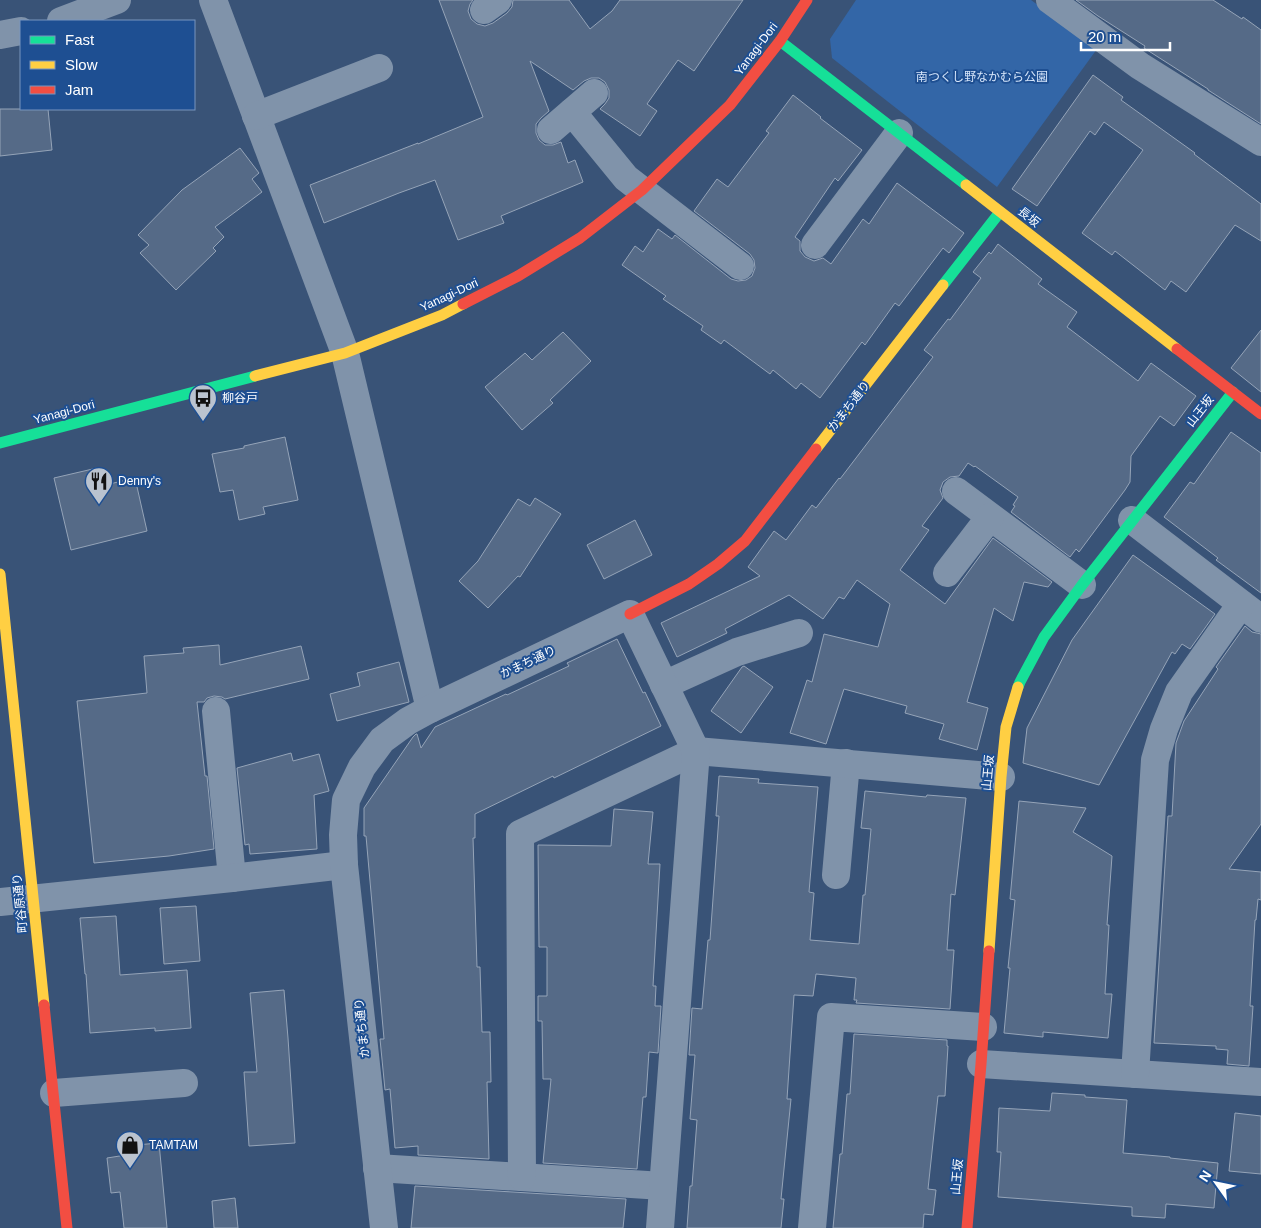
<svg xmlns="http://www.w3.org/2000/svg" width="1261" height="1228" font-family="Helvetica,'Noto Sans JP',sans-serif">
  <rect width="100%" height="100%" fill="#395377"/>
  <path fill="#3366a7" d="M856 0H1031L1097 49 997 187 832 58 830 39Z"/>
  <g fill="#556a87" stroke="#95a4b8">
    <path d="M439 0H473L470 4 468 11 471 19 477 24 485 26 493 23 507 13 512 7 513 0H569L590 29 612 11 620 0H743L694 71 678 60 647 104 657 111 640 136 600 109 605 104 609 98V90L605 82 599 78H591L584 81 573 90 530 61 549 111 541 118 536 124V133L539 140 545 145H553L561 142 568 163 575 160 583 182 501 216 504 223 458 240 435 180 399 193 324 223 310 185 418 143V144L483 117Z"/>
    <path d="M1076 0H1213L1242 19 1243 17 1261 30V124L1208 90V89L1144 48 1145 46 1098 16Z"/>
    <path d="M1093 75 1123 97 1121 100 1195 153 1194 154 1261 204V241L1235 225 1186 292 1171 281 1165 290 1115 251 1112 255 1082 233 1143 150 1104 122 1095 135 1090 131 1037 206 1012 189Z"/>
    <path d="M793 95 821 117 820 118 862 150 838 181 835 178 795 237 800 241V251L805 257 814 261 823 258 831 264 863 219 869 224 897 183 964 233 949 253 943 248 899 306 895 303 865 345 862 342 820 398 801 383 796 389 773 370 770 374 724 340 721 344 701 330 703 326 663 299 666 296 622 265 635 246 643 252 658 229 672 239 675 235 731 279 738 281 746 280 752 276 755 268 754 260 750 254 694 211 717 179 728 187 769 133 766 131Z"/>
    <path d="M0 109H48L52 150 0 156Z"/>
    <path d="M240 148 259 173 252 179 262 192 215 227 224 237 213 248 216 251 176 290 140 253 149 245 138 235 182 190Z"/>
    <path d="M998 244 1042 279 1038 284 1077 312 1067 327 1138 381 1151 363 1196 396 1174 426 1160 416 1131 456 1130 482 1125 490 1079 552 1076 549 1070 557 1011 512 1015 506 1013 505 1018 497 975 466 974 467 968 463 959 476 950 477 943 482 940 490 943 498 922 526 929 530 900 570 945 604 993 538 1052 582 1048 587 1024 582 1013 621 994 608 967 702 988 708 977 750 939 739 944 724 905 713 907 706 844 689 826 744 790 733 807 680 812 682 824 634 878 647 890 604 857 580 844 599 839 597 823 619 789 595 725 629 727 633 677 657 661 623 760 576 748 567 774 531 786 540 812 505 816 508 839 478 840 479 933 357 924 350 948 319 950 320 981 278 973 272 989 252 991 254Z"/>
    <path d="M1261 330V392L1231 368Z"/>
    <path d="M563 332 591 361 550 400 553 403 522 430 485 387 525 353 532 360Z"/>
    <path d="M1231 432 1261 453V593L1216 560 1218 558 1164 517 1190 482 1194 484Z"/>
    <path d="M285 437 298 500 263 507 265 514 239 520 233 490 220 492 212 454 244 448V446Z"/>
    <path d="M97 468 101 486 135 478 147 531 71 550 54 478Z"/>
    <path d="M535 498 561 514 520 577 518 576 488 608 459 581 478 561 518 499 530 506Z"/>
    <path d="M635 520 652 555 604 579 587 545Z"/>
    <path d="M1133 555 1215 614 1190 649 1182 644 1175 654 1172 652 1099 785 1023 763 1027 728 1072 640Z"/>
    <path d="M1245 626 1252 632 1261 634V824L1229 869 1261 872V900L1258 899 1256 920H1255L1250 1006H1253L1249 1066 1227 1064 1228 1050 1216 1049V1046L1154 1043 1168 816H1172L1176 743 1184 721 1218 669 1216 667Z"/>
    <path d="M617 639 643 693 645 692 661 726 554 778 553 776 475 814V838H473L477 967H480L482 1032H490L491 1082H487L489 1159 418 1155V1146L395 1148 390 1089 385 1090 380 1039H384L366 836H364V808L413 737 416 734H417L421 748 435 727 506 694 507 695 569 666 567 663Z"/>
    <path d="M219 645 220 665 301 646 309 679 225 699 222 697 214 696 207 698 204 702H197L205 776H207L214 849 169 856 94 863 77 701 147 693 144 656 184 653 183 648Z"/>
    <path d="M399 662 409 702 337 721 330 694 360 686 357 673Z"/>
    <path d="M744 666 773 687 741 733 711 711 742 667Z"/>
    <path d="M291 753 293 761 319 754 329 791 314 795 317 849 250 854 249 844 245 845 237 768Z"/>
    <path d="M719 776 759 779 758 783 818 787 809 892 814 893 810 940 859 944 863 895H865L871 829 861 828 865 791 926 797 927 795 966 798 955 895 951 894 947 950H954L950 1009 856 1003 857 1000H854L856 978 816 974 813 996 794 995 787 1099H791L781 1199H784L781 1228H687L690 1186H692L697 1120 690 1119 695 1055H689L692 1008 702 1009 708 940H710L719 816H716Z"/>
    <path d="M1019 801 1086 808 1073 832 1112 856 1107 925H1109L1105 994H1112L1108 1038 1043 1032V1037L1004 1033 1010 968H1008L1015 900 1010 899Z"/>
    <path d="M614 809 653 812 648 864H660L653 986H656L655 1006H661L658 1053 649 1052 646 1097H643L637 1169 543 1163 551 1079H543L542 1021H538V996H547V947H539L538 845 611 846Z"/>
    <path d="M196 906 200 961 164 964 160 908Z"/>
    <path d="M116 916 120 975 187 970 191 1028 155 1031V1028L90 1033 86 974H85L80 918Z"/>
    <path d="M284 990 288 1038 295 1143 249 1146 244 1072H257L250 993Z"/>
    <path d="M854 1034 947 1040V1046H948L945 1096H938L928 1189 936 1190 933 1215 924 1214 923 1228H833L840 1154H842L847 1094H850Z"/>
    <path d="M1052 1093 1085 1095V1097L1127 1100 1123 1153 1170 1157V1158L1218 1163 1214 1208 1166 1204 1165 1218 1132 1216V1207L998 1197 1001 1152H997L999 1108 1050 1111Z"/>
    <path d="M1235 1113 1261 1116V1174L1229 1171Z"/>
    <path d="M159 1143 167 1228H124L120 1192 111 1193 107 1158 126 1155 124 1146Z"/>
    <path d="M415 1186 626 1199 623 1228H411Z"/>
    <path d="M235 1198 238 1228H214L212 1201Z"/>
  </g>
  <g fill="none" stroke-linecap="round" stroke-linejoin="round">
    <g stroke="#8093aa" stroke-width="28">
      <path d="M213 0 345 353 430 709"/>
      <path d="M1050 0 1140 66 1261 142"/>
      <path d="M484 10 498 0"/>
      <path d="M61 21 117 0"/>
      <path d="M0 35 21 31"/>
      <path d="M572 112 626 178 740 266"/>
      <path d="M256 116 379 68"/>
      <path d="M551 130 594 93"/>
      <path d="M815 245 899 133"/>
      <path d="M956 491 1082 585"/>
      <path d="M1132 520 1261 619"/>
      <path d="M947 573 990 517"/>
      <path d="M664 685 737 652 799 633"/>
      <path d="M216 711 232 878"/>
      <path d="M836 875 846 763"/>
      <path d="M0 902 232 878 344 865"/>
      <path d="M981 1064 1261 1082"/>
      <path d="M1135 1074 1155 760 1164 729 1179 692 1241 604"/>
      <path d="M54 1093 184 1083"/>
      <path d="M377 1168 663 1186"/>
      <path d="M522 1177 520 834 696 751 1001 777"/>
      <path d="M384 1228 344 865 343 835 346 800 362 767 382 740 408 721 430 709 630 614 696 751 660 1228"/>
      <path d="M812 1228 831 1017 983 1027"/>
    </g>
    <g stroke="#16e098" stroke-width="11">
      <path d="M780 41 966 185"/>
      <path d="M943 285 1000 212"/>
      <path d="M0 443 255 376"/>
      <path d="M1018 687 1020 682 1044 637 1082 585 1233 392"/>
    </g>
    <g stroke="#ffcf43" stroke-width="11">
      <path d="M966 185 1177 349"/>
      <path d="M255 376 345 353 442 315 463 304"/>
      <path d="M816 449 943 285"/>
      <path d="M0 574 44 1005"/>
      <path d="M989 951 1001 777 1006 727 1018 687"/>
    </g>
    <g stroke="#f24e42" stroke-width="11">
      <path d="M463 304 518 276 580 238 642 190 730 105 780 41 807 0"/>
      <path d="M1177 349 1261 414"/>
      <path d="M630 614 689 584 718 564 745 541 816 449"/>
      <path d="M44 1005 67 1228"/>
      <path d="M967 1228 981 1064 989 951"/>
    </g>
  </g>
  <defs>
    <g id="bus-pin" transform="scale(1.4375)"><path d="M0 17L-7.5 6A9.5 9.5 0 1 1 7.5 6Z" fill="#bac3cf" stroke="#1e4f92"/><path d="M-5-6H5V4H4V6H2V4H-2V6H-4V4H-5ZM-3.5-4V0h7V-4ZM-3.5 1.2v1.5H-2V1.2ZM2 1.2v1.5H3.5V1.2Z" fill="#111"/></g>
    <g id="restaurant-pin" transform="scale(1.4375)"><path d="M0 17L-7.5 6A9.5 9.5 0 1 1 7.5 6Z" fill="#bac3cf" stroke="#1e4f92"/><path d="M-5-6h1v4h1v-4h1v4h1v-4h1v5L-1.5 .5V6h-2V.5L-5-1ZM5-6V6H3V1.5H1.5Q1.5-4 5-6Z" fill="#111"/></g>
    <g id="shop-pin" transform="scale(1.4375)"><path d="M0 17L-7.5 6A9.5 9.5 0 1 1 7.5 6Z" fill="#bac3cf" stroke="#1e4f92"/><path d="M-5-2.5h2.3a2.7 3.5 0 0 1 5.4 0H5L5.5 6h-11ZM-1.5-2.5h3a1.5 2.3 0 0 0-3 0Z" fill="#111"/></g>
  </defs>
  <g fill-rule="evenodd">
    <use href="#bus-pin" x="203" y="398"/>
    <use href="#restaurant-pin" x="99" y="481"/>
    <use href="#shop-pin" x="130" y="1145"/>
  </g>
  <g text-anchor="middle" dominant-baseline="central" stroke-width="4" stroke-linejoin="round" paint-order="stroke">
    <g font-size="12" fill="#fff" stroke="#1e4f92">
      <text transform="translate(756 49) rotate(-53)">Yanagi-Dori</text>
      <text transform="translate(1029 217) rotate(38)">長坂</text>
      <text transform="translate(449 295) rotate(-25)">Yanagi-Dori</text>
      <text transform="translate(849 406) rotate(-52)">かまち通り</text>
      <text transform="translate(1200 411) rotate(-52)">山王坂</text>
      <text transform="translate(64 412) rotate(-15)">Yanagi-Dori</text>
      <text transform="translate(528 662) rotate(-25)">かまち通り</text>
      <text transform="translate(988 773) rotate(-85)">山王坂</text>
      <text transform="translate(20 903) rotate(-96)">町谷原通り</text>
      <text transform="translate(362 1028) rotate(-96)">かまち通り</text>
      <text transform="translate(957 1177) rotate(-85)">山王坂</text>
    </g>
    <g font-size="12" fill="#d5e5fa" stroke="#1e4f92">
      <text x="982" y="77">南つくし野なかむら公園</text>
    </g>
    <g font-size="12" fill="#fff" stroke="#1e4f92" text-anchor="start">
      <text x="222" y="398">柳谷戸</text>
      <text x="118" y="481">Denny's</text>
      <text x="149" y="1145">TAMTAM</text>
    </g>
  </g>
  <rect x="20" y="20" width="175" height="90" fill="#1e4f92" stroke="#7895be"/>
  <rect x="30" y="36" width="25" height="8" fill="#16e098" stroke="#7895be"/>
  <text x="65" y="45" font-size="15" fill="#ffffff">Fast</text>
  <rect x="30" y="61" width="25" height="8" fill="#ffcf43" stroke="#7895be"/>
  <text x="65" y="70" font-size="15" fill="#ffffff">Slow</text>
  <rect x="30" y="86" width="25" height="8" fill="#f24e42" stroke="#7895be"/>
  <text x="65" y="95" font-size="15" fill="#ffffff">Jam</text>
  <g transform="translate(1216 1183) rotate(303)" stroke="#1e4f92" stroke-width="4" paint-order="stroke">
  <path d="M0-4L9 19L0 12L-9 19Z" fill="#ffffff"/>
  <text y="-8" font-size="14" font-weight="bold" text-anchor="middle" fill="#ffffff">N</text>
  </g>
  <path d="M1081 42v8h89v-8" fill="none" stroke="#ffffff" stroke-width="2.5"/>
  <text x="1088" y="42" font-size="15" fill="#ffffff" stroke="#1e4f92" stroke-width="4" paint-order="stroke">20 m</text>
</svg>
